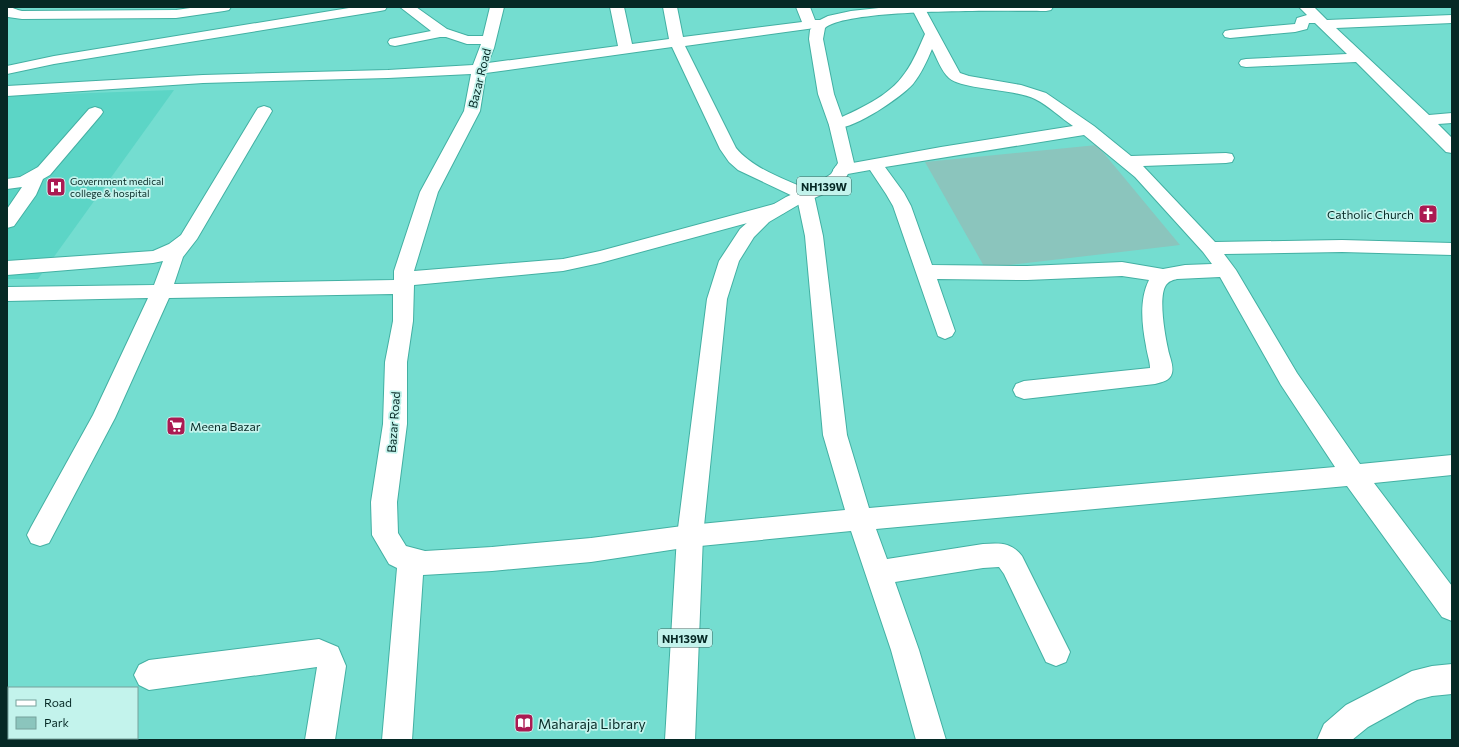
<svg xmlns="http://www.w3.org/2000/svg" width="1459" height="747" font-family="Commissioner,sans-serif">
  <rect width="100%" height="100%" fill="#74ddd0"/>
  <path fill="#5cd5c6" d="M174 90 38 279H7V96Z"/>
  <path fill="#8bc5bd" d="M1097 145 1180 245 985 268 925 162Z"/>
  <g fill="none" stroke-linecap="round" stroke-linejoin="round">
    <g stroke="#43b0a3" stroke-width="2">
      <g id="minor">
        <path d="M7 7C13 7 16 10 22 11L176 10 197 7H231L229 10 224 11 176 18 22 19 8 17Z"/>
        <path d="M355 7H387L385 10 380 11 54 64 7 74V66L54 56Z"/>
        <path d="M400 7H416L447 29 468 36H483L490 7H504L494 48 488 63 618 46 610 7H624L632 44 669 39 663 7H677L683 37 802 22 796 7H810L815 20H827L829 23 827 26 822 27 685 46 736 148C753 169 787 180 811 191L814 195 823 236 847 435 869 508 1335 467 1281 385 1220 277 1177 279C1173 280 1169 281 1166 285 1158 297 1165 335 1168 349 1169 356 1174 365 1172 373 1170 381 1162 382 1155 384L1024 399 1016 396 1013 390 1016 384 1024 381 1150 368C1150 361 1147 354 1146 346 1142 325 1139 300 1149 280L1122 276 1027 280 937 279 955 331 952 336 945 339 938 336 893 206 886 194 870 170 842 175 836 174 833 170 836 166 941 147 1073 126C1061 118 1049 106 1035 99 1015 89 963 90 949 78 941 71 937 58 932 49 927 61 921 74 913 84 900 98 850 133 831 128L829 125 831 122C857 110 889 97 905 73 914 61 919 47 925 34L912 9 914 7H924L960 73 969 76 1021 85 1046 93 1094 126 1131 156 1226 153 1232 154 1234 158 1232 162 1226 163 1143 166 1215 242 1342 240 1452 243V255L1342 252 1224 254 1236 270 1297 373 1360 464 1452 455V475L1374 483 1452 586V621L1442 617 1347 486 876 529 887 559 983 544C1000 543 1011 542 1022 556L1070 652 1066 662 1056 666 1046 662 1004 574 999 567 983 568 895 582 919 650 946 740H916L891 650 851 531 690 547 591 562 492 571 423 575 412 740H382L397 568 389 564 372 535 371 502 383 424 385 362 393 321V294L169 298 115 418 49 543 40 546 31 543 27 535 31 527 93 415 148 298 7 301V287L154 285 163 261 153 263 7 275V261L153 251 169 244 181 235 256 111 258 108 264 106 270 108 272 111 197 239 183 257 174 284 394 280V271L420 192 464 111 471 74 388 78 203 83 7 96V86L203 75 388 70 473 65 481 44H467L446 37H440L395 46 390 45 388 42 390 39 431 31ZM672 47 720 149 729 162 738 170 797 198 805 236 823 435 845 510 690 525 591 538 492 547 425 551 406 546 398 533 397 502 407 424V362L413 321 414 285 563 271 600 263 784 213 787 209 784 205 778 203 600 251 563 259 414 271 438 192 480 111 486 73ZM1084 135 1135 177 1203 252 1212 264 1185 265 1163 269 1122 262 1027 266 932 265 911 206 904 193 885 167Z"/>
        <path d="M1299 7H1314L1327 20 1452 15V23L1336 28 1429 115 1452 113V123L1438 124 1452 138V153L1446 152 1356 62 1246 67 1241 66 1239 63 1241 60 1246 59 1347 54 1315 23H1309L1307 29 1295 32 1230 38 1225 37 1223 34 1225 31 1230 30 1295 24 1297 18 1307 15Z"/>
        <path d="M95 107 101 109 103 112 101 115 50 175 43 179 36 195 14 226 7 228V209L22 187 7 189V179L20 177 38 167 89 109Z"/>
        <path d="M319 639 338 647 346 666 335 740H305L317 667 149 690 139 685 134 675 139 665 149 660Z"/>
        <path d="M1452 664V694L1432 696 1417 700 1368 727 1352 740H1317L1324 724 1346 705 1412 671 1432 666Z"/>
      </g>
    </g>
    <g stroke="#43b0a3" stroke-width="2">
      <path id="highway" d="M888 7H1053L1051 10 1046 11C1008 11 848 8 825 28L823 39 834 94 845 125 854 163 844 181 828 192 798 205 769 222 754 237 739 261 727 299 703 536 695 740H665L677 536 707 299 719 261 740 229 757 214 786 197 816 184 831 174 838 163 829 125 818 94 809 39 810 30 816 22 828 16 851 11Z"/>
    </g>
    <use href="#minor" fill="#fff" fill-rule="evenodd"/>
    <use href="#highway" fill="#fff" fill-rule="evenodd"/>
  </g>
  <defs>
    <g id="hospital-square" transform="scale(1)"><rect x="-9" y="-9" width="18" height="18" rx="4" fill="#ab1a52" stroke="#c3f3ec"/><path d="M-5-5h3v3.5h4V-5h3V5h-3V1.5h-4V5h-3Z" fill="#fff"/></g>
    <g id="church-square" transform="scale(1)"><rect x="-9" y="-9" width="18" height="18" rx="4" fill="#ab1a52" stroke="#c3f3ec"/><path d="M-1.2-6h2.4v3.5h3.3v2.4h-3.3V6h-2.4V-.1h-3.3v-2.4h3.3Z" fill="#fff"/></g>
    <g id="supermarket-square" transform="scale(1)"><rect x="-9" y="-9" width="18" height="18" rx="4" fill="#ab1a52" stroke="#c3f3ec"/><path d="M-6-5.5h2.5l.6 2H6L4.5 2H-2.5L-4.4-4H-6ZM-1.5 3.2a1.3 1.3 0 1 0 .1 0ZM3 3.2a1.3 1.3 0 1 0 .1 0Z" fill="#fff"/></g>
    <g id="library-square" transform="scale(1)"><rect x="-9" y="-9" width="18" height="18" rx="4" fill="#ab1a52" stroke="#c3f3ec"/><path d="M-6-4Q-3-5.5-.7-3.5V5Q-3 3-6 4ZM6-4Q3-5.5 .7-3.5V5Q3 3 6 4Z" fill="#fff"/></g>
  </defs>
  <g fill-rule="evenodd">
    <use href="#hospital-square" x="56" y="187"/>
    <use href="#church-square" x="1428" y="214"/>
    <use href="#supermarket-square" x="176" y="426"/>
    <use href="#library-square" x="524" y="723"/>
  </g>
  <g text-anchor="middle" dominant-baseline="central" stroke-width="3.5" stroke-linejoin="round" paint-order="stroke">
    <g font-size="10" fill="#062925" stroke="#c3f3ec" text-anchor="start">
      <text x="70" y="181">Government medical<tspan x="70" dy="12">college &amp; hospital</tspan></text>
    </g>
    <g fill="#c3f3ec" stroke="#3f6661" stroke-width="1">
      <rect x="797" y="177" width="54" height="18" rx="3"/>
      <rect x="658" y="629" width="54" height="18" rx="3"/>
    </g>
    <g font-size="11" font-weight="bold" fill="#062925">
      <text x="824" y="186">NH139W</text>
      <text x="685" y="638">NH139W</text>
    </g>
    <g font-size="12" fill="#062925" stroke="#c3f3ec">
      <text transform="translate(479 78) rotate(-76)">Bazar Road</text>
      <text transform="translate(393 422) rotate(-86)">Bazar Road</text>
    </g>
    <g font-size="12" fill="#062925" stroke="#c3f3ec" text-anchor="end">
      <text x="1414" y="214">Catholic Church</text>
      <text x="190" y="426" text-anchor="start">Meena Bazar</text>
    </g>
    <g font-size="14" fill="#062925" stroke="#c3f3ec" text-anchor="start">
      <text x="538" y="723">Maharaja Library</text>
    </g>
  </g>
  <rect width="1459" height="747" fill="none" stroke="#062925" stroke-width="16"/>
  <rect x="8" y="687" width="130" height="52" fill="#c3f3ec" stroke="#77a29c"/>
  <rect x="16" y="700" width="20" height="6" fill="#ffffff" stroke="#77a29c"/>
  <text x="44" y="707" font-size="12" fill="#062925">Road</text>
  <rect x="16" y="717" width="20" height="12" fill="#8bc5bd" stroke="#77a29c"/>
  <text x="44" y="727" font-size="12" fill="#062925">Park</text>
</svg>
